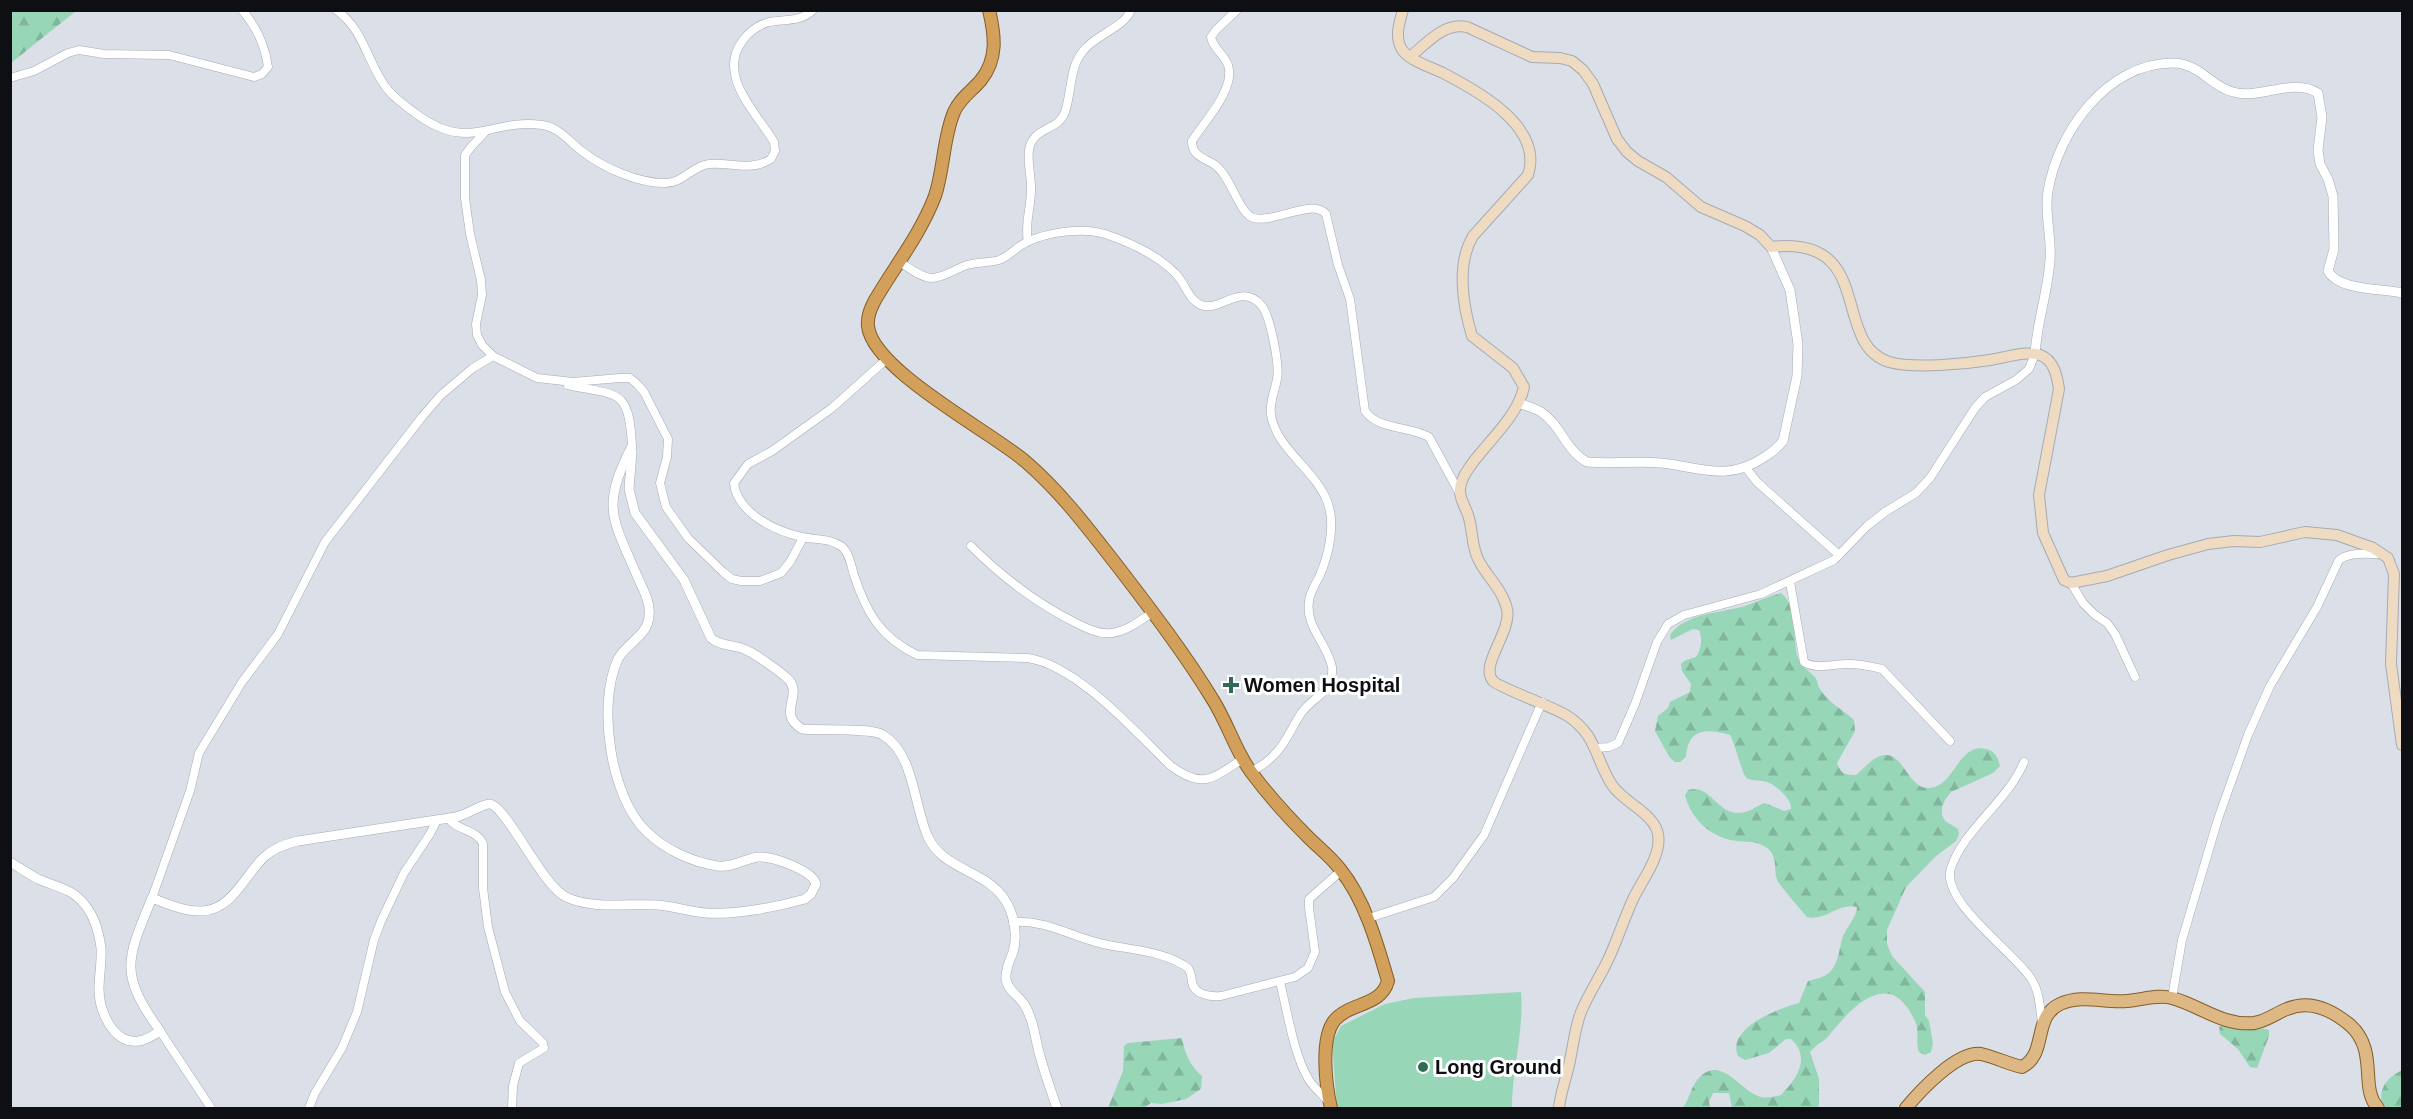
<svg xmlns="http://www.w3.org/2000/svg" width="2413" height="1119" font-family="Helvetica,sans-serif">
  <defs>
    <pattern id="forest-firs" width="22" height="20" patternUnits="userSpaceOnUse" patternTransform="scale(1.5)"><rect width="22" height="20" fill="#97d6b7"/><path d="M5 1l3.5 6h-7zM16 11l3.5 6h-7z" fill="#81b69c"/></pattern>
  </defs>
  <rect width="100%" height="100%" fill="#dadfe8"/>
  <path fill="#97d6b7" d="M1521 992C1524 1033 1512 1068 1512 1108H1337L1332 1043 1341 1026 1385 1004 1414 998Z"/>
  <g fill="url(#forest-firs)">
    <path d="M11 10H76V11L11 63Z"/>
    <path d="M1781 593C1797 605 1793 637 1797 655 1800 666 1807 669 1814 676 1818 680 1817 684 1820 689 1828 702 1843 710 1854 720L1855 731 1837 763C1841 774 1845 775 1856 775 1864 769 1869 761 1878 757 1906 744 1906 799 1937 786 1955 779 1961 743 1986 749 1995 751 1998 758 2000 766L1993 773 1951 792 1945 800 1942 807V815L1945 821 1958 829 1959 834 1956 841 1936 856 1906 887 1887 930V944L1892 956 1925 992V1015L1929 1021 1933 1043 1931 1052 1925 1055 1919 1052C1915 1042 1920 1032 1915 1021 1891 968 1855 1003 1831 1033 1826 1041 1816 1044 1810 1052L1819 1079V1105L1817 1108H1732L1729 1093H1713L1709 1101 1710 1108H1683C1689 1100 1691 1087 1698 1079 1720 1054 1738 1088 1758 1096 1765 1099 1774 1097 1781 1095 1796 1080 1812 1058 1791 1039H1786L1769 1053 1745 1060 1738 1056C1726 1028 1780 1008 1799 1003L1808 981C1816 979 1825 977 1830 972 1839 963 1839 948 1843 936 1847 927 1857 916 1857 907 1838 902 1825 922 1807 917 1804 914 1781 886 1778 882 1772 868 1780 855 1764 846 1755 841 1746 842 1737 841 1711 838 1691 819 1685 795L1688 790C1710 783 1715 812 1738 813 1750 813 1755 806 1765 803L1784 811 1791 809C1792 799 1776 785 1767 782 1761 780 1753 781 1748 779 1742 776 1736 745 1730 735 1708 729 1688 727 1686 757L1680 762H1675L1670 758 1655 731 1658 716 1668 708 1670 702 1690 692 1691 684 1682 671 1681 664 1684 661 1696 657C1701 649 1703 639 1699 630L1693 629 1671 640 1670 635C1685 613 1721 613 1745 606 1757 602 1769 596 1781 593Z"/>
    <path d="M2224 1025C2238 1028 2257 1026 2269 1030V1036L2257 1068 2250 1067 2238 1049 2220 1034 2219 1027Z"/>
    <path d="M1182 1038C1185 1054 1190 1066 1202 1076L1201 1089 1186 1099 1162 1104 1151 1103 1144 1108H1108L1123 1071 1124 1046 1128 1043Z"/>
    <path d="M2402 1070V1108H2387L2381 1101C2381 1084 2388 1078 2402 1070Z"/>
  </g>
  <g fill="none" stroke-linecap="round" stroke-linejoin="round">
    <g stroke="#a6abb4" stroke-width="9">
      <g id="minor">
        <path d="M336 10C363 28 367 61 385 86 392 97 405 105 415 113 470 154 489 118 542 125 559 127 571 143 583 152 604 168 638 183 664 183 682 184 692 166 709 164 731 162 751 172 771 159L775 151 774 142C756 112 716 75 743 40 750 31 758 25 769 22 784 19 801 22 813 10"/>
        <path d="M1237 10 1216 30 1211 37C1213 49 1224 54 1228 65 1236 89 1204 122 1192 141 1192 155 1201 157 1212 163 1231 173 1238 214 1254 218 1276 223 1312 198 1326 214L1338 265 1350 299 1365 411C1378 430 1410 426 1429 437L1460 494"/>
        <path d="M10 78 34 71 68 53 79 50 104 54 169 55 254 77 262 74 268 67C265 45 257 27 242 10"/>
        <path d="M485 132 471 147 465 155V198L470 234 481 280 482 295 476 324 477 335 482 345 493 356 537 378 573 382 620 378H630L637 384 644 392 668 439 667 457 660 483 666 507 688 538 723 572 732 579 741 581H760L781 573 790 562 803 538"/>
        <path d="M1028 241C1024 223 1032 205 1031 187 1031 173 1025 153 1032 141 1040 127 1059 129 1065 112 1072 92 1069 68 1083 51 1095 35 1125 27 1131 10"/>
        <path d="M898 261C908 267 920 277 931 278 944 278 955 269 967 265 977 262 989 263 999 260 1010 256 1017 246 1027 242 1048 232 1083 227 1105 234 1129 242 1157 255 1175 273 1185 282 1188 300 1201 305 1220 313 1241 281 1262 306 1270 316 1280 365 1277 379 1275 391 1269 402 1271 415 1276 448 1315 470 1327 501 1336 523 1329 554 1320 575 1316 583 1310 592 1309 601 1305 627 1327 643 1332 667 1333 674 1330 683 1326 689 1319 697 1309 703 1302 712 1292 726 1287 743 1274 755 1268 762 1259 767 1251 772"/>
        <path d="M888 358 832 408 772 451 748 464 734 483C737 513 775 531 802 537 815 540 830 538 841 546 849 552 851 565 854 575 866 612 880 637 917 655L1028 658C1078 666 1134 731 1171 766 1204 790 1212 778 1243 759"/>
        <path d="M568 385C618 396 629 387 632 446"/>
        <path d="M1746 468 1757 482 1839 555"/>
        <path d="M971 546C1003 578 1036 603 1076 623 1086 628 1100 635 1112 633 1127 631 1141 620 1153 612"/>
        <path d="M1790 582 1804 662C1816 670 1833 664 1848 664 1860 664 1870 666 1882 669L1950 741"/>
        <path d="M2071 583 2083 603 2095 615 2107 623 2115 634 2135 677"/>
        <path d="M1595 748 1609 747 1618 743 1635 704 1657 642 1668 624 1684 615 1761 594 1834 560 1867 526 1885 512 1916 493 1930 478 1975 408 1985 397 2016 380 2029 369 2035 354"/>
        <path d="M2024 762C2008 801 1964 829 1951 868 1940 902 2014 951 2032 980 2040 993 2040 1009 2042 1024"/>
        <path d="M448 818C457 831 477 829 483 844V888L488 927 505 992 520 1021 543 1043 544 1048 519 1063 513 1086 512 1108"/>
        <path d="M152 898 190 791 199 753 242 682 278 634 325 542 422 417 441 395 473 368 493 356"/>
        <path d="M1366 919 1434 897 1453 878 1484 835 1542 702"/>
        <path d="M1013 922C1048 920 1071 937 1103 944 1131 950 1165 951 1188 968 1192 974 1191 976 1192 982 1194 995 1211 997 1221 996L1295 977 1308 968 1315 952 1309 908V899L1342 870"/>
        <path d="M1280 982C1287 1010 1294 1056 1309 1080 1314 1088 1322 1094 1328 1101"/>
        <path d="M2172 998 2182 940 2218 819 2248 735 2270 686 2317 607 2339 560C2350 552 2366 554 2380 554"/>
        <path d="M160 1031 211 1108"/>
        <path d="M309 1108 315 1093 342 1048 357 1012 374 940 382 919 404 873 430 834 437 820"/>
      </g>
    </g>
    <g stroke="#a6abb4" stroke-width="10">
      <g id="tertiary">
        <path d="M2035 354C2037 322 2048 291 2050 260 2052 236 2044 215 2048 191 2058 132 2106 64 2172 63 2200 63 2210 86 2233 92 2260 100 2292 77 2318 93L2322 117 2318 150 2320 164 2328 179 2333 196 2334 249 2328 271C2339 291 2381 288 2402 293"/>
        <path d="M1519 403C1526 406 1535 408 1541 412 1561 425 1566 451 1587 462 1611 464 1636 461 1661 463 1700 467 1726 482 1763 458 1771 453 1777 449 1783 441L1797 376 1798 344 1790 290 1771 247"/>
        <path d="M632 452 629 489 635 513 684 580 711 638C721 647 735 644 746 650 754 653 782 673 788 679 804 695 776 713 802 729 820 731 871 727 883 735 914 753 914 807 928 837 943 870 986 870 1005 900 1014 913 1018 937 1013 952 1010 961 1005 969 1006 979 1007 990 1018 995 1024 1004 1034 1020 1035 1039 1040 1056 1045 1074 1051 1091 1057 1108"/>
        <path d="M10 862C20 868 29 874 38 879 56 887 72 888 85 905 94 916 99 933 101 948 102 962 99 975 99 989 99 1010 113 1045 139 1041 147 1040 154 1035 160 1031 119 973 126 961 152 898 168 904 185 912 202 911 232 910 245 875 264 857 274 848 285 844 298 841L456 817C466 815 483 804 489 804 505 803 542 886 566 897 594 910 628 903 657 905 674 906 690 912 706 913 735 915 777 907 805 899L811 894 816 884C812 870 772 856 758 857 744 859 732 868 718 866 692 862 665 850 646 831 610 796 597 704 618 659 626 643 648 636 649 616 651 603 643 589 638 578 613 519 600 508 632 446"/>
      </g>
    </g>
    <g stroke="#a6abb4" stroke-width="12">
      <g id="secondary">
        <path d="M1403 10C1399 23 1394 39 1403 51 1412 62 1431 67 1443 73 1478 91 1544 127 1528 175L1473 236C1456 264 1463 306 1472 336L1513 368 1524 387C1516 426 1462 461 1460 489 1459 498 1465 506 1468 515 1473 529 1471 544 1478 559 1486 576 1503 590 1507 609 1512 632 1479 665 1493 681 1498 687 1553 707 1566 715 1597 734 1595 759 1612 785 1624 803 1654 813 1658 834 1662 855 1643 879 1634 897 1624 918 1617 942 1606 964 1598 980 1588 995 1581 1012 1574 1030 1573 1050 1568 1069 1565 1082 1560 1095 1559 1108"/>
        <path d="M1410 57C1427 43 1444 22 1467 27L1532 57 1560 58 1572 61 1583 70 1593 84 1617 139 1627 152 1638 161 1666 177 1701 207 1745 226 1760 235 1771 247C1877 235 1830 343 1889 362 1913 369 1965 364 1990 360 2005 358 2025 350 2040 355 2054 360 2057 376 2059 389L2039 495 2043 533 2064 580 2071 583 2107 576 2168 555 2208 544 2234 541 2260 542 2305 532 2337 535 2373 548 2388 558 2394 574 2391 664 2402 745"/>
      </g>
    </g>
    <g stroke="#855e27" stroke-width="14">
      <path id="primary" d="M1906 1108C1920 1091 1957 1051 1981 1054 1995 1057 2008 1064 2022 1067 2048 1054 2032 1017 2060 1004 2082 994 2104 1003 2127 1001 2142 1000 2158 994 2172 998 2201 1006 2222 1026 2254 1023 2267 1021 2276 1013 2287 1009 2310 999 2332 1010 2350 1025 2379 1051 2359 1088 2378 1108"/>
    </g>
    <g stroke="#855e27" stroke-width="14">
      <path id="trunk" d="M989 10C995 35 998 59 981 80 972 91 960 98 954 112 943 138 944 169 935 196 921 233 895 266 875 300 871 308 867 316 868 326 872 370 993 433 1026 462 1062 493 1090 531 1119 568 1152 611 1185 654 1213 700 1228 724 1235 750 1251 772 1268 795 1288 817 1308 837 1319 848 1331 857 1340 869 1365 900 1377 943 1388 981 1381 1007 1349 1002 1334 1021 1320 1040 1326 1087 1331 1108"/>
    </g>
    <use href="#minor" stroke="#fff" stroke-width="8"/>
    <use href="#tertiary" stroke="#fff" stroke-width="9"/>
    <use href="#secondary" stroke="#eedbc2" stroke-width="10"/>
    <use href="#primary" stroke="#ddb884" stroke-width="12"/>
    <use href="#trunk" stroke="#d2a05b" stroke-width="12"/>
  </g>
  <g fill="#2f6b55" stroke="#fff" stroke-width="2">
    <path d="M1228 676h6v6h6v6h-6v6h-6v-6h-6v-6h6z"/>
    <circle cx="1423" cy="1067" r="6"/>
  </g>
  <g text-anchor="middle" dominant-baseline="central" stroke-width="6" stroke-linejoin="round" paint-order="stroke">
    <g font-size="20" font-weight="bold" fill="#0d0f12" stroke="#fff" text-anchor="start">
      <text x="1244" y="685">Women Hospital</text>
      <text x="1435" y="1067">Long Ground</text>
    </g>
  </g>
  <rect width="2413" height="1119" fill="none" stroke="#0d0f12" stroke-width="24"/>
</svg>
